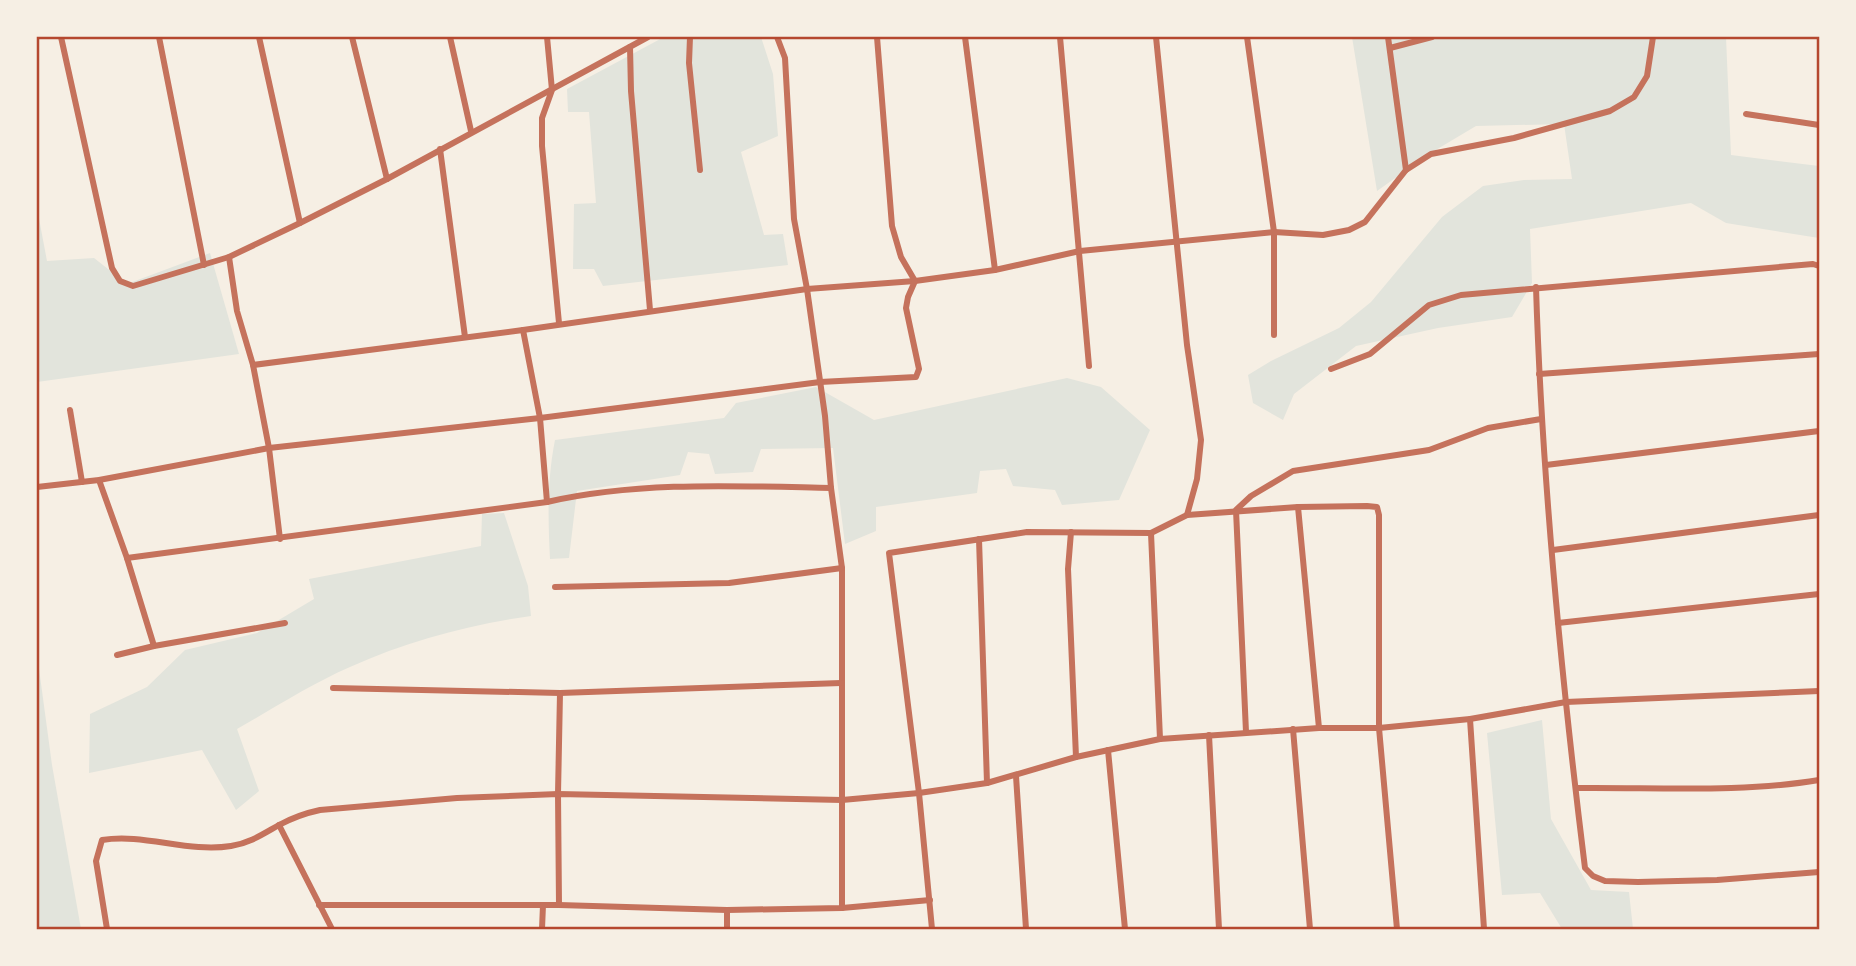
<svg xmlns="http://www.w3.org/2000/svg" width="1856" height="966" font-family="Karla,sans-serif">
  <rect width="100%" height="100%" fill="#f6efe4"/>
  <g fill="#e2e4dc">
    <path d="M664 37H761L773 74 778 136 741 152 764 235 783 234 788 265 603 286 594 269H573L574 204 596 203 589 112H568L567 89Z"/>
    <path d="M1352 37H1726L1731 155 1819 166V238L1726 223 1691 203 1530 229 1532 283 1512 317 1438 328 1356 346 1294 394 1283 420 1253 403 1248 375 1271 361 1339 328 1371 302 1442 217 1483 186 1524 180 1572 179 1564 124 1476 126 1429 154 1377 191Z"/>
    <path d="M37 208 47 261 94 258 127 284 210 253 239 354 37 382Z"/>
    <path d="M1067 378 1101 387 1150 430 1119 500 1062 505 1055 490 1013 486 1006 469 980 471 977 493 876 507V531L845 544 833 448 761 449 753 472 715 474 709 454 688 452 680 475 577 491 569 558 550 559C548 519 547 480 555 440L724 418 736 403 816 387 874 420Z"/>
    <path d="M504 513 528 586 531 616C468 625 408 641 350 667 311 684 274 708 237 729L259 791 236 810 202 750 89 773 90 714 147 687 185 650 257 633 314 599 309 579 481 546 482 514Z"/>
    <path d="M37 654 52 765 81 929H37Z"/>
    <path d="M1542 720 1551 819 1591 890 1629 892 1633 929H1562L1540 893 1502 895 1487 733Z"/>
  </g>
  <g fill="none" stroke-linecap="round" stroke-linejoin="round">
    <g stroke="#c5725c" stroke-width="6">
      <path d="M61 37 112 268 120 281 133 286 229 257 300 223 387 179 648 37"/>
      <path d="M159 37 204 265"/>
      <path d="M259 37 300 223"/>
      <path d="M352 37 387 179"/>
      <path d="M450 37 471 131"/>
      <path d="M547 37 552 90 542 118V146L559 323"/>
      <path d="M690 37 689 63 700 170"/>
      <path d="M777 37 785 58 794 219 807 289 825 416 831 488 842 568V908"/>
      <path d="M965 37 995 270"/>
      <path d="M1060 37 1089 366"/>
      <path d="M1156 37 1187 345 1201 440 1197 479 1187 515"/>
      <path d="M1247 37 1274 232V335"/>
      <path d="M1388 37 1406 170"/>
      <path d="M630 47 631 91 650 310"/>
      <path d="M1390 48 1432 37"/>
      <path d="M1746 114 1819 125"/>
      <path d="M440 149 465 337"/>
      <path d="M229 257 237 311 253 365 269 448 280 539"/>
      <path d="M1536 287C1542 481 1561 675 1585 868L1593 876 1605 881 1638 882 1717 880 1819 872"/>
      <path d="M523 330 540 418 547 502"/>
      <path d="M253 365 523 330 807 289 915 281 995 270 1080 251 1274 232 1323 235 1349 230 1365 222 1406 170 1431 154 1514 138 1610 111 1634 97 1647 76 1653 37"/>
      <path d="M1331 369 1370 354 1429 305 1461 295 1813 264 1819 266"/>
      <path d="M1539 374 1819 354"/>
      <path d="M70 410 82 482"/>
      <path d="M1546 465 1819 431"/>
      <path d="M99 480 127 558 154 646"/>
      <path d="M37 487 99 480 269 448 540 418 820 382 916 377 919 369 906 308 908 297 915 281 901 257 892 226 877 37"/>
      <path d="M1298 507 1319 728"/>
      <path d="M1071 532 1068 569 1076 757"/>
      <path d="M1151 533 1160 739"/>
      <path d="M979 539 987 783"/>
      <path d="M1553 550 1819 515"/>
      <path d="M127 558 547 502C639 481 737 486 831 488"/>
      <path d="M555 587 729 583 842 568"/>
      <path d="M1558 623 1819 594"/>
      <path d="M117 655 154 646 285 623"/>
      <path d="M333 688 560 693 841 683"/>
      <path d="M1470 719 1484 929"/>
      <path d="M1293 729 1310 929"/>
      <path d="M1246 732 1236 510 1251 496 1293 471 1429 450 1488 428 1541 419"/>
      <path d="M1209 735 1219 929"/>
      <path d="M1108 750 1125 929"/>
      <path d="M1016 776 1026 929"/>
      <path d="M1576 788C1653 787 1743 793 1819 780"/>
      <path d="M279 825 332 929"/>
      <path d="M319 905H559L727 910 842 908 930 900"/>
      <path d="M559 905 558 794 560 693"/>
      <path d="M727 910V929"/>
      <path d="M107 929 96 861 102 840C144 833 188 853 231 846 250 843 263 834 279 825 292 818 306 813 320 810L457 798 558 794 842 800 919 793 987 783 1076 757 1160 739 1319 728H1379L1470 719 1566 702 1819 691"/>
      <path d="M542 929 543 905"/>
      <path d="M932 929 919 793 889 553 1027 532 1151 533 1187 515 1298 507 1367 506 1377 507 1379 515V728L1397 929"/>
    </g>
  </g>
  <rect width="1856" height="966" fill="none" stroke="#f6efe4" stroke-width="77"/>
  <rect x="38" y="38" width="1780" height="890" fill="none" stroke="#b5482f" stroke-width="2.5"/>
</svg>
